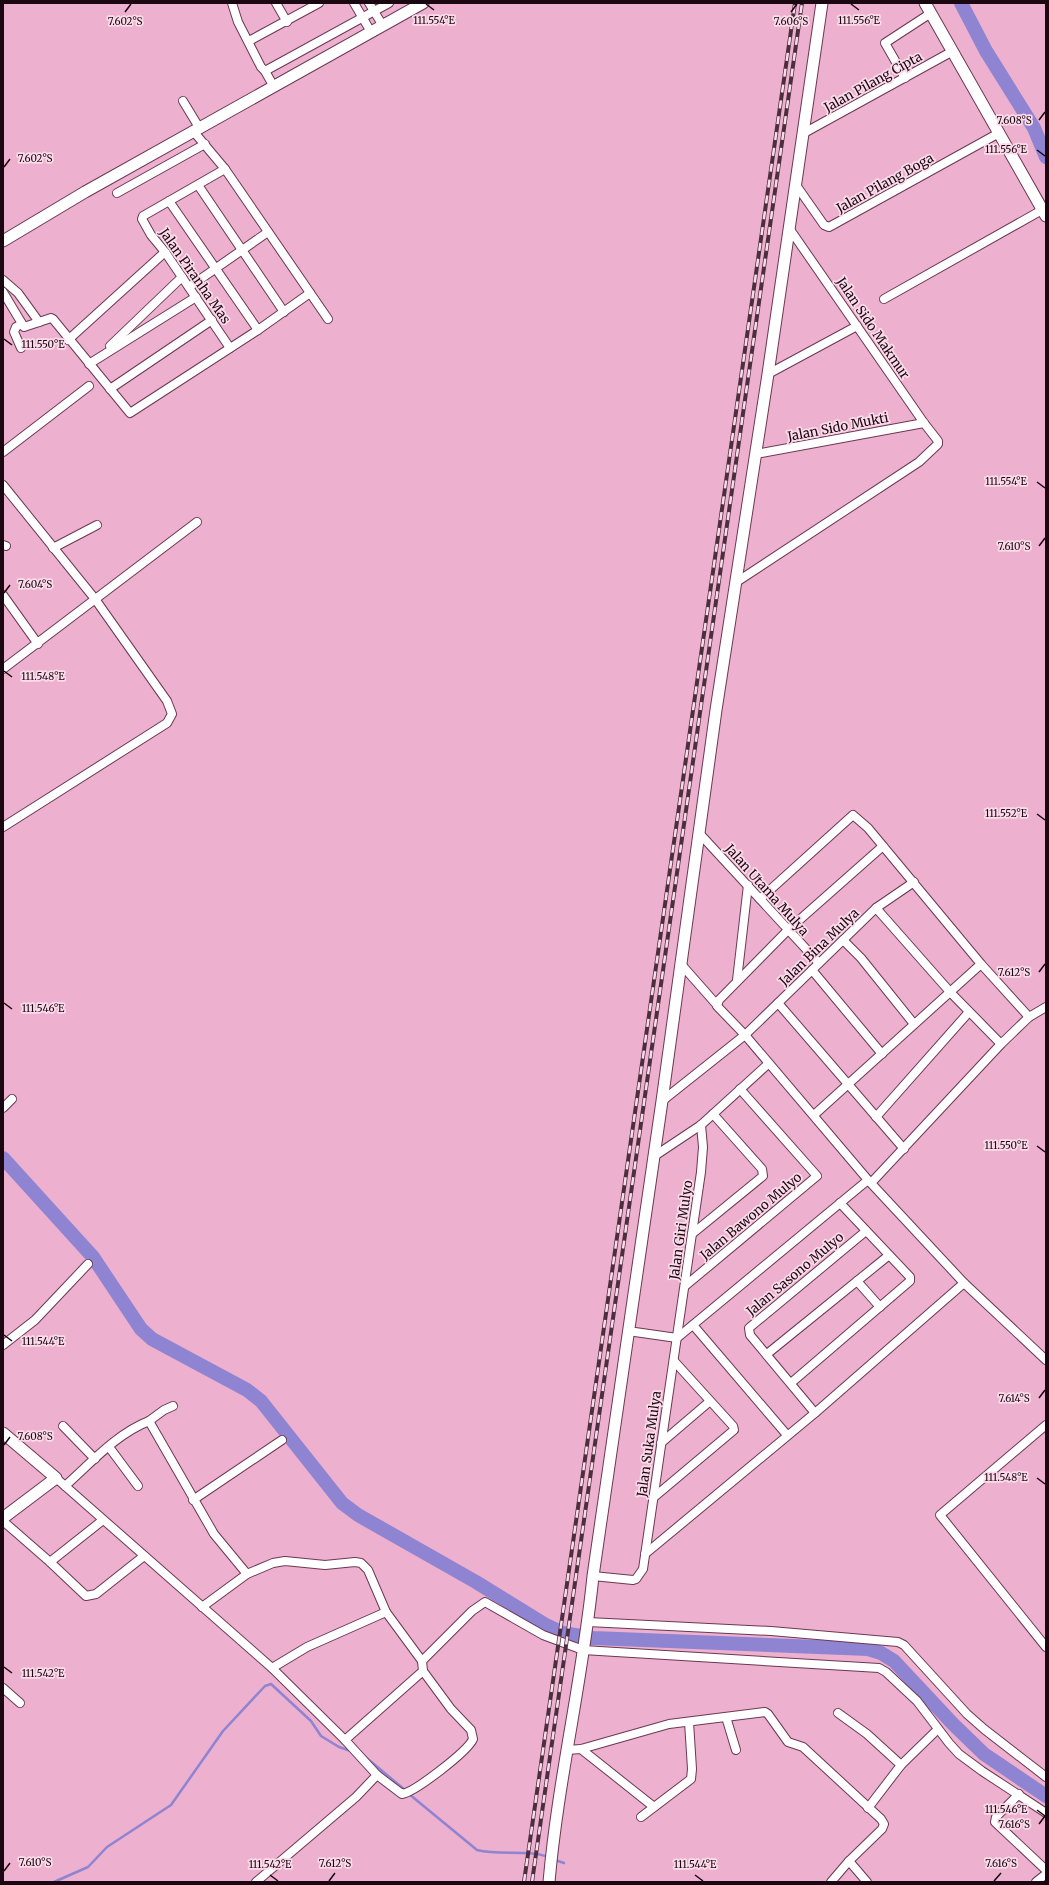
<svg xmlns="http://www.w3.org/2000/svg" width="1049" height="1885" font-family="Merriweather,serif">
  <rect width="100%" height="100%" fill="#edb0ce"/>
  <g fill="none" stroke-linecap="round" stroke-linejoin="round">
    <g stroke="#8e84d2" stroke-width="2.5">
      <path d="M363 1755 405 1790"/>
      <path d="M409 1794 477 1850C501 1856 526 1849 549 1857"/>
      <path d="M555 1860 564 1863"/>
      <path d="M54 1882 88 1867 107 1847 171 1805 223 1731 265 1686 271 1684 311 1721 321 1736 339 1747 351 1751"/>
    </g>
    <g stroke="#8e84d2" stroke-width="14">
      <path d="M961 3 986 51 1034 128 1046 157"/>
      <path d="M3 1158 93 1257 141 1329 152 1339 247 1390 261 1401 342 1503 358 1515 476 1582 544 1624 563 1633 593 1638 868 1649 881 1653 894 1661 953 1724 984 1754 1046 1796"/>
    </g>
    <g stroke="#6b3853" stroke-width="10">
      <g id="street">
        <path d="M232 3 238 22 261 67 265 71 389 3"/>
        <path d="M276 3 287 22"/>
        <path d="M354 3 371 32"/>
        <path d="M369 3 383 26"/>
        <path d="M249 41 319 3"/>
        <path d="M265 71 274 87"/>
        <path d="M905 78 885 43 931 13"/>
        <path d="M183 101 200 129"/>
        <path d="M194 132 225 169 328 319"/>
        <path d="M804 133 953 51"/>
        <path d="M225 169 143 216 142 219 151 235 165 252 230 348"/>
        <path d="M198 185 284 312"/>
        <path d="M796 185 824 225 829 227 999 133"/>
        <path d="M117 193 205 144"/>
        <path d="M169 201 258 330"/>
        <path d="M3 280 18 293 39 322"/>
        <path d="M189 287 268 232"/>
        <path d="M3 292 24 327 51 318 53 319 130 413 258 330 310 293"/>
        <path d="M884 299 1042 210"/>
        <path d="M68 340 165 252"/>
        <path d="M110 346 182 277"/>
        <path d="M21 348 14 332 16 327 22 324"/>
        <path d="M89 364 196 297"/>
        <path d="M768 374 857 326"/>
        <path d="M110 389 212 320"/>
        <path d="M3 452 89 386"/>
        <path d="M756 454 924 423"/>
        <path d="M3 485 95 599 167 701 172 714 167 723 3 827"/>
        <path d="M3 545 6 546"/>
        <path d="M53 548 97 525"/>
        <path d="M735 583 919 462 938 444V441L924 423 789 228"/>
        <path d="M3 595 38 644"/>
        <path d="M3 669 197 522"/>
        <path d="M699 833 819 963"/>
        <path d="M883 846 788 930 719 1000 717 1006 745 1035 868 1180 964 1283 1046 1360"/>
        <path d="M760 899 853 815 868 828 981 964 814 1115"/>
        <path d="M876 908 951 993 1001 1044"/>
        <path d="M843 940 861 958 914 1024"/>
        <path d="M680 963 717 1005"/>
        <path d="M981 964 1029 1017"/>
        <path d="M812 970 882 1054"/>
        <path d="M737 980 748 885"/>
        <path d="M778 1003 904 1149"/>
        <path d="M662 1101 745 1035 876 908 914 882"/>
        <path d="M3 1108 12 1099"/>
        <path d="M876 1117 969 1012"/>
        <path d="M653 1157 701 1125 768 1064"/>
        <path d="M871 1183 1001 1044 1029 1017 1046 1007"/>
        <path d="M692 1234 763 1176 762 1169 713 1114"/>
        <path d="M857 1281 880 1307"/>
        <path d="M685 1286 817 1176 740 1089"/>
        <path d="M693 1325 787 1435"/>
        <path d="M628 1331 677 1338 868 1180"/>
        <path d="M3 1345 35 1320 88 1264"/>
        <path d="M767 1354 888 1256"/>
        <path d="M791 1383 910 1281V1277L840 1203"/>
        <path d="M815 1413 750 1335 749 1328 866 1231"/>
        <path d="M149 1421 164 1410 173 1406"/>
        <path d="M1046 1425 940 1515 1046 1647"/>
        <path d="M63 1426 95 1459"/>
        <path d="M661 1443 709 1402"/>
        <path d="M109 1447 138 1486"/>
        <path d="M56 1478 272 1668 345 1740 423 1671 422 1661 472 1611 485 1602 543 1635 583 1650 879 1668 886 1672 917 1701 949 1743 959 1754 982 1771 1046 1813"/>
        <path d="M65 1486C91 1463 116 1434 149 1421L214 1534 247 1574"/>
        <path d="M653 1498 734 1430 733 1426 674 1361"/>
        <path d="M193 1500 282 1440"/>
        <path d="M3 1521 50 1562 86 1596 96 1594 144 1556"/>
        <path d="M645 1554 815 1413 964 1283"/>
        <path d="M50 1562 103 1520"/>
        <path d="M593 1576 633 1580 636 1579 643 1569 701 1172 703 1147 701 1125"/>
        <path d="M202 1607 247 1574 273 1563 285 1561 325 1565 355 1562 361 1563 368 1570 386 1612 422 1661"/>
        <path d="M588 1622 771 1631 898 1642 904 1645 967 1714 984 1729 1046 1777"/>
        <path d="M272 1668 307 1647 386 1612"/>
        <path d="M3 1688 20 1703"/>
        <path d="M838 1713 867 1734 901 1765"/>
        <path d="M726 1717 736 1750"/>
        <path d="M345 1740 377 1775 402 1794C415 1792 468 1751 473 1739L471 1730 451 1709 423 1671"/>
        <path d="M581 1749 654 1807"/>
        <path d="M567 1750 581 1749 669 1724 765 1712 768 1714 788 1742 803 1747 881 1819 884 1824 882 1829 849 1861 831 1882"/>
        <path d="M1019 1794 996 1817 995 1822 1046 1870"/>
        <path d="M868 1808 901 1765 938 1729"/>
        <path d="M641 1817 691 1779 692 1769 689 1722"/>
        <path d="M849 1861 867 1882"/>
        <path d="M256 1882 356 1797 377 1775"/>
        <path d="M1036 1882 1046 1874"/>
      </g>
    </g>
    <g stroke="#6b3853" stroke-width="13">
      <g id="secondary">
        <path d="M925 3 1046 216"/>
        <path d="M3 241 85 192 423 3"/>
        <path d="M3 1433 56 1478 3 1518"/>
        <path d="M549 1882C558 1779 583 1678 593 1576L662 1101 716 710 768 374 822 3"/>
      </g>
    </g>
    <use href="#street" stroke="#fff" stroke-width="8"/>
    <use href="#secondary" stroke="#fff" stroke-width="11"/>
    <g stroke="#4c2f3e" stroke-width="4">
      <g id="rail">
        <path d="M524 1882 795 3"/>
        <path d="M532 1882 802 3"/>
      </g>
    </g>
    <use href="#rail" stroke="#fbdbea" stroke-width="2.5" stroke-dasharray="8" stroke-linecap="butt"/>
  </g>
  <path fill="none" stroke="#1b0712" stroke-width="1.5" d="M426 4 434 10M851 4 859 10M125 12 131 4M791 12 797 4M1039 120 1045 112M1037 150 1045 156M4 167 10 159M4 339 12 345M1037 482 1045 488M1039 546 1045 538M4 593 10 585M4 671 12 677M1037 814 1045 820M1039 972 1045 964M4 1003 12 1009M1037 1146 1045 1152M4 1335 12 1341M1039 1398 1045 1390M4 1445 10 1437M1037 1478 1045 1484M4 1667 12 1673M1037 1810 1045 1816M1039 1824 1045 1816M4 1871 10 1863M270 1875 278 1881M695 1875 703 1881M329 1881 335 1873M994 1881 1001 1873"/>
  <g text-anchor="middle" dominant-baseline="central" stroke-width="3.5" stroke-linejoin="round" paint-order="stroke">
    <g font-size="13" fill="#1b0712" stroke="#fbdbea">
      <text transform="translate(873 82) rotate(-29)">Jalan Pilang Cipta</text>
      <text transform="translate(885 183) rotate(-29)">Jalan Pilang Boga</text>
      <text transform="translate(195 276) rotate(55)">Jalan Piranha Mas</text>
      <text transform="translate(873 328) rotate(56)">Jalan Sido Makmur</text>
      <text transform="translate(838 427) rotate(-11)">Jalan Sido Mukti</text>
      <text transform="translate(767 890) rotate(48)">Jalan Utama Mulya</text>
      <text transform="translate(819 947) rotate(-44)">Jalan Bina Mulya</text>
      <text transform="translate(751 1216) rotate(-40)">Jalan Bawono Mulyo</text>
      <text transform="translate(681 1230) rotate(-82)">Jalan Giri Mulyo</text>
      <text transform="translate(795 1274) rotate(-40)">Jalan Sasono Mulyo</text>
      <text transform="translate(649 1444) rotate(-82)">Jalan Suka Mulya</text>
    </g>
  </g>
  <g font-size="10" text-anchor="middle" fill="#1b0712" stroke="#fbdbea" stroke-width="3.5" stroke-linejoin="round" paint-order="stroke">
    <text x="859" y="24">111.556°E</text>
    <text x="434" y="24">111.554°E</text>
    <text x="125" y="25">7.602°S</text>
    <text x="791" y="25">7.606°S</text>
    <text x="1014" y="124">7.608°S</text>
    <text x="1006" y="153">111.556°E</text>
    <text x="35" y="162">7.602°S</text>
    <text x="43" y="348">111.550°E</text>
    <text x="1006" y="485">111.554°E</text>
    <text x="1014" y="550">7.610°S</text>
    <text x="35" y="588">7.604°S</text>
    <text x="43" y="680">111.548°E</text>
    <text x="1006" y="817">111.552°E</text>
    <text x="1014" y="976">7.612°S</text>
    <text x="43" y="1012">111.546°E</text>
    <text x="1006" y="1149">111.550°E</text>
    <text x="43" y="1345">111.544°E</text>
    <text x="1014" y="1402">7.614°S</text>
    <text x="35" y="1440">7.608°S</text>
    <text x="1006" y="1481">111.548°E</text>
    <text x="43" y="1677">111.542°E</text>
    <text x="1006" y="1813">111.546°E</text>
    <text x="1014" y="1828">7.616°S</text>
    <text x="35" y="1866">7.610°S</text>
    <text x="335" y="1867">7.612°S</text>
    <text x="1001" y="1867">7.616°S</text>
    <text x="270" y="1868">111.542°E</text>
    <text x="695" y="1868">111.544°E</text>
  </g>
  <rect width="1049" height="1885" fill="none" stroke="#1b0712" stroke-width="8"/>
</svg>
